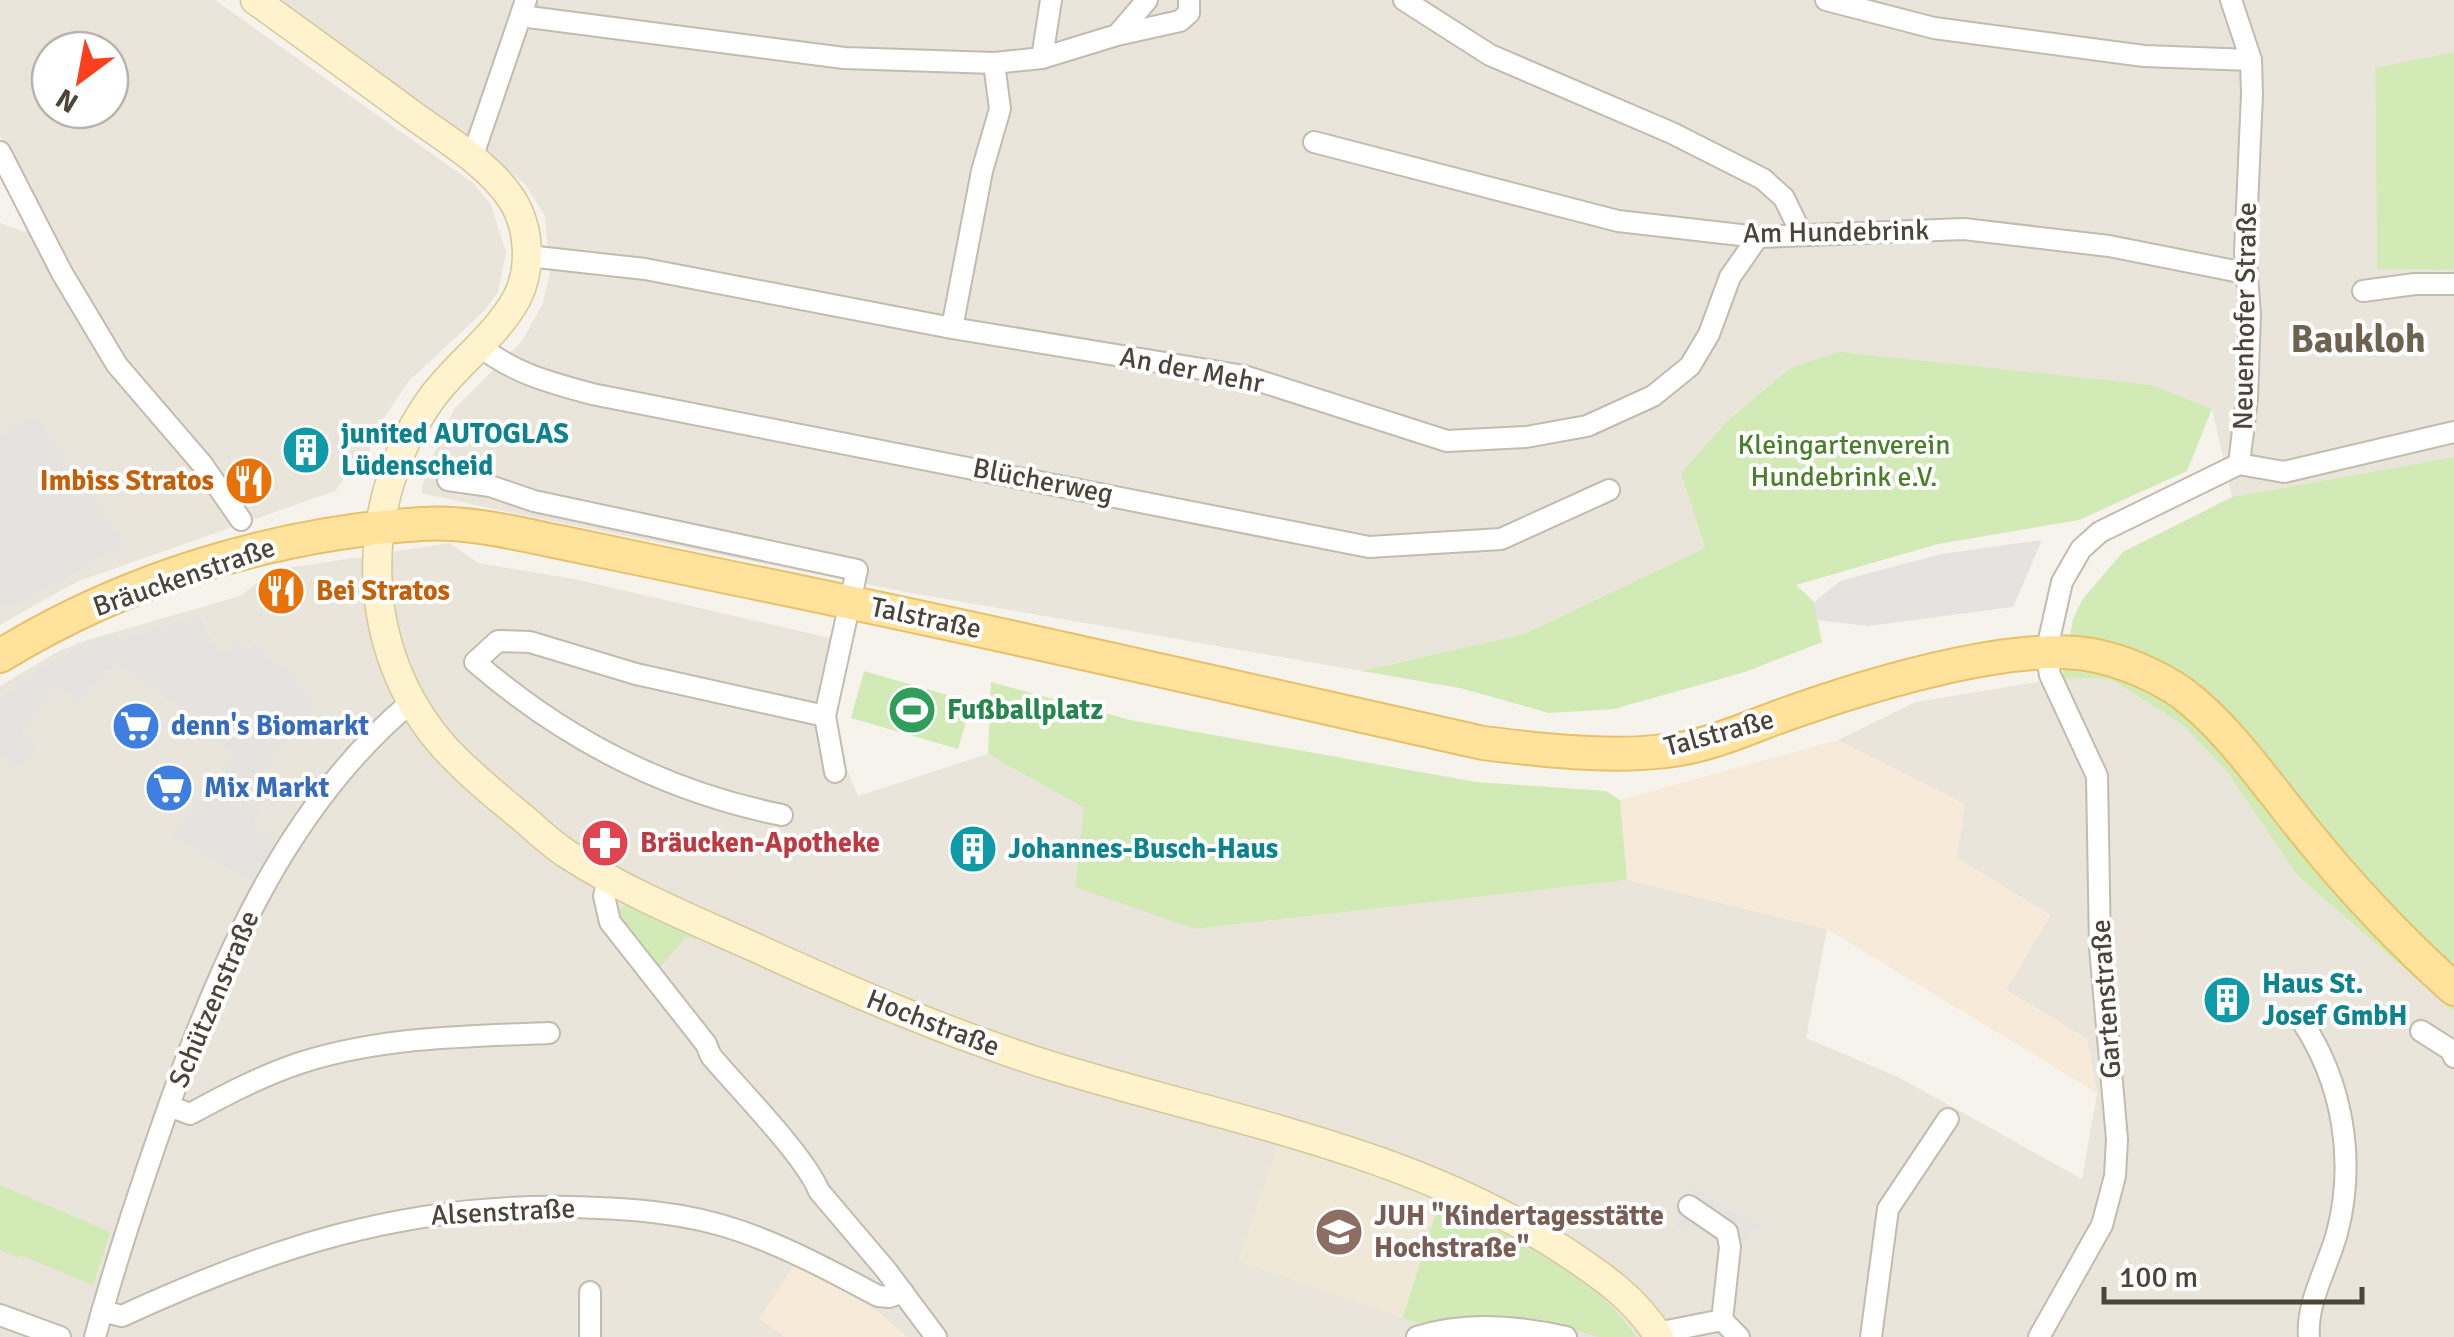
<svg xmlns="http://www.w3.org/2000/svg" width="2454" height="1337" font-family="Signika,sans-serif">
  <rect width="100%" height="100%" fill="#f6f3ec"/>
  <g fill="#eae5da" fill-rule="evenodd">
    <path d="M0 0H215L473 183 491 205 506 252 498 292 485 310 408 382 379 426 371 443 368 473 354 464 335 491 76 582 0 625V223L25 232 34 203 0 136ZM50 50H110V110H50Z"/>
    <path d="M276 0H2454V52L2375 69 2377 268 2454 270V457L2232 497 2212 409 2152 385 1839 353 1790 368 1726 422 1681 473 1705 548 1524 634 1362 671 906 592 517 514 421 493 426 472 454 409 522 341 543 303 550 273 545 216 525 184Z"/>
    <path d="M450 543 478 563 579 580 839 640 827 723 858 796 988 754 1084 808 1195 929 1627 880 1827 929 1806 1038 1900 1078 2082 1179 2097 1093 2087 1039 2006 990 2050 915 1957 858 1964 804 1838 740 1916 702 2062 678 2111 679 2183 725 2228 773 2297 875 2454 1012V1337H0V686L55 653 84 641 240 596 262 579 270 588 284 583 275 570Z"/>
  </g>
  <g fill="#f7ead8">
    <path d="M1838 740 1965 805 1957 858 2050 916 2006 991 2087 1039 2097 1093 1827 929 1627 880 1620 800Z"/>
    <path d="M796 1262 880 1313 907 1337H785L759 1319Z"/>
  </g>
  <path fill="#efe8d6" d="M1278 1144 1360 1170 1439 1203 1403 1318 1238 1261Z"/>
  <g fill="#d2eab5">
    <path d="M2454 52V270L2377 269 2375 68Z"/>
    <path d="M1839 352 2152 385 2212 409 2187 471 2079 520 1938 544 1796 585 1814 602 1822 642 1745 672 1614 709 1549 713 1460 688 1362 671 1524 634 1705 548 1681 473 1726 422 1790 368Z"/>
    <path d="M2454 457V1012L2297 875 2228 773 2183 725 2111 679 2062 678 2073 619 2082 600 2123 552 2232 497Z"/>
    <path d="M864 671 972 702 958 749 851 718Z"/>
    <path d="M991 682 1130 720 1476 782 1606 791 1620 800 1627 880 1195 929 1075 887 1084 808 988 754Z"/>
    <path d="M632 903 697 939 686 937 660 967 617 910Z"/>
    <path d="M0 1185 110 1232 93 1285 20 1255 18 1258 0 1250Z"/>
    <path d="M1439 1203C1510 1237 1590 1268 1636 1337H1598L1549 1321 1520 1317H1468L1421 1324 1403 1318Z"/>
  </g>
  <g fill="#e5e3e0">
    <path d="M34 414 126 544 12 608 0 604V436Z"/>
    <path d="M2042 540 2013 607 1868 626 1817 620 1814 602 1840 581 1941 554Z"/>
    <path d="M199 615 212 643 223 654 239 641 247 652 258 643 274 664H283L316 706 250 787 254 791 246 802 259 810 253 825 278 842 252 881 172 838 200 797 210 804 229 777 220 769 231 753 217 742 212 743 175 704 126 669 104 671 81 704 55 686 21 734 38 746 15 772 0 754V699L37 670 85 642 116 633 122 651 119 639Z"/>
    <path d="M1689 1185 1737 1215 1740 1212 1767 1229 1752 1232 1751 1239 1725 1249 1695 1224 1681 1231 1676 1222 1689 1205 1683 1192 1689 1191Z"/>
  </g>
  <g fill="none" stroke-linecap="round" stroke-linejoin="round">
    <g stroke="#c2bbae" stroke-width="24">
      <g id="minor">
        <path d="M1404 0 1490 55 1672 133 1763 179 1784 198 1802 235"/>
        <path d="M1826 0 1934 28 2144 56 2251 60"/>
        <path d="M2231 0 2251 60 2252 94 2245 252 2250 314 2247 398 2239 464"/>
        <path d="M521 16 844 58 994 63 1042 58 1117 35 1180 21 1189 13V0"/>
        <path d="M1118 34 1147 0"/>
        <path d="M1042 58 1051 0"/>
        <path d="M1314 142 1618 221 1758 237 1964 229 2109 246 2245 273"/>
        <path d="M0 152 62 273 117 365 202 464 241 520"/>
        <path d="M472 158 526 0"/>
        <path d="M528 256 645 269 952 328 1244 376 1447 441 1526 437 1587 426 1653 396 1690 366 1709 334 1730 277 1758 237"/>
        <path d="M2363 291 2415 284H2454"/>
        <path d="M952 328 982 171 1000 109 994 63"/>
        <path d="M479 346C516 374 548 382 592 394L1369 547 1501 539 1609 490"/>
        <path d="M2239 464 2284 472 2454 432"/>
        <path d="M448 480 490 486 534 501 857 570 825 716 835 772"/>
        <path d="M782 815C667 792 564 739 475 662L498 641 530 642 636 674 825 716"/>
        <path d="M609 877 604 896 610 922 706 1044 711 1056C738 1088 805 1156 819 1191L886 1270 936 1337"/>
        <path d="M2301 1020C2343 1082 2356 1161 2337 1233 2328 1267 2306 1302 2309 1337"/>
        <path d="M2421 1031 2451 1050 2454 1057"/>
        <path d="M169 1106 190 1114C227 1094 263 1075 303 1062 383 1037 466 1036 549 1033"/>
        <path d="M1689 1206 1727 1232 1730 1247 1722 1320"/>
        <path d="M102 1311 122 1316C270 1248 402 1204 568 1207 625 1208 686 1212 740 1231 789 1248 833 1272 878 1296L889 1297 903 1292"/>
        <path d="M0 1315 60 1337"/>
        <path d="M1657 1333 1722 1320 1739 1337"/>
        <path d="M95 1337C117 1256 144 1176 172 1097 225 952 289 805 410 703"/>
        <path d="M590 1337V1292"/>
        <path d="M1417 1337C1465 1321 1518 1326 1566 1337"/>
        <path d="M1871 1337 1888 1209 1948 1119"/>
        <path d="M2039 1337 2102 1225 2115 1176 2117 1139 2100 948 2097 776 2050 675 2046 653 2062 582 2081 549 2100 532 2239 464"/>
      </g>
    </g>
    <g stroke="#d6c79b" stroke-width="31">
      <path id="secondary" d="M255 0C308 38 361 77 414 116 447 140 488 164 511 198 530 227 532 268 517 298 496 336 460 361 434 395 356 500 357 650 445 748 468 773 496 796 523 818 537 830 551 844 567 854 628 894 699 922 765 952 857 994 948 1033 1045 1064 1221 1119 1409 1148 1566 1252 1602 1276 1636 1299 1659 1337"/>
    </g>
    <g stroke="#e6c16a" stroke-width="36">
      <path id="primary" d="M0 656C125 579 276 533 422 524 467 521 515 533 559 542 617 554 674 566 732 578 983 629 1233 687 1483 743 1540 750 1608 758 1665 751 1706 747 1743 730 1781 716 1859 688 2011 640 2092 655 2123 661 2156 675 2182 693 2229 728 2270 789 2308 835 2353 891 2401 941 2454 989"/>
    </g>
    <use href="#minor" stroke="#fff" stroke-width="20"/>
    <use href="#secondary" stroke="#fff3cd" stroke-width="28"/>
    <use href="#primary" stroke="#ffe39c" stroke-width="32"/>
  </g>
  <defs>
    <g id="building-disc" transform="scale(2.5)"><circle r="9.5" fill="#0f9aa8" stroke="#fff"/><path d="M-4-6H4V6H1V3H-1V6H-4ZM-2.5-4.3h1.7v1.8h-1.7ZM.8-4.3h1.7v1.8H.8ZM-2.5-1h1.7V.8h-1.7ZM.8-1h1.7V.8H.8Z" fill="#fff"/></g>
    <g id="restaurant-disc" transform="scale(2.5)"><circle r="9.5" fill="#e8710a" stroke="#fff"/><path d="M-5-6h1v4h1v-4h1v4h1v-4h1v5L-1.5 .5V6h-2V.5L-5-1ZM5-6V6H3V1.5H1.5Q1.5-4 5-6Z" fill="#fff"/></g>
    <g id="stadium-disc" transform="scale(2.5)"><circle r="9.5" fill="#2e9e5b" stroke="#fff"/><path d="M0-5a6.5 5 0 1 0 0 10a6.5 5 0 1 0 0-10ZM-3.5-1.8h7v3.6h-7Z" fill="#fff"/></g>
    <g id="supermarket-disc" transform="scale(2.5)"><circle r="9.5" fill="#3f7fe0" stroke="#fff"/><path d="M-6-5.5h2.5l.6 2H6L4.5 2H-2.5L-4.4-4H-6ZM-1.5 3.2a1.3 1.3 0 1 0 .1 0ZM3 3.2a1.3 1.3 0 1 0 .1 0Z" fill="#fff"/></g>
    <g id="pharmacy-disc" transform="scale(2.5)"><circle r="9.5" fill="#e0444e" stroke="#fff"/><path d="M-2-6h4v4h4v4h-4v4h-4v-4h-4v-4h4Z" fill="#fff"/></g>
    <g id="school-disc" transform="scale(2.5)"><circle r="9.5" fill="#8d6e63" stroke="#fff"/><path d="M0-5L7-2L0 1L-7-2ZM-4 1L0 2.5L4 1V4Q0 6-4 4Z" fill="#fff"/></g>
  </defs>
  <g fill-rule="evenodd">
    <use href="#building-disc" x="306" y="450"/>
    <use href="#restaurant-disc" x="249" y="481"/>
    <use href="#restaurant-disc" x="281" y="591"/>
    <use href="#stadium-disc" x="912" y="710"/>
    <use href="#supermarket-disc" x="136" y="726"/>
    <use href="#supermarket-disc" x="169" y="788"/>
    <use href="#pharmacy-disc" x="605" y="843"/>
    <use href="#building-disc" x="973" y="849"/>
    <use href="#building-disc" x="2227" y="1000"/>
    <use href="#school-disc" x="1339" y="1232"/>
  </g>
  <g text-anchor="middle" dominant-baseline="central" stroke-width="8" stroke-linejoin="round" paint-order="stroke">
    <g font-size="28" fill="#4b4439" stroke="#fff">
      <text transform="translate(1836 232) rotate(-1)">Am Hundebrink</text>
      <text transform="translate(2245 316) rotate(-89)">Neuenhofer Straße</text>
      <text transform="translate(1192 370) rotate(11)">An der Mehr</text>
      <text transform="translate(1043 481) rotate(11)">Blücherweg</text>
      <text transform="translate(184 577) rotate(-19)">Bräuckenstraße</text>
      <text transform="translate(926 618) rotate(12)">Talstraße</text>
      <text transform="translate(1719 733) rotate(-15)">Talstraße</text>
      <text transform="translate(214 999) rotate(-67)">Schützenstraße</text>
      <text transform="translate(2106 999) rotate(-94)">Gartenstraße</text>
      <text transform="translate(933 1023) rotate(21)">Hochstraße</text>
      <text transform="translate(503 1212) rotate(-3)">Alsenstraße</text>
    </g>
    <g font-size="28" font-weight="bold" fill="#0d838f" stroke="#fff" text-anchor="start">
      <text x="341" y="434">junited AUTOGLAS<tspan x="341" dy="32">Lüdenscheid</tspan></text>
      <text x="1008" y="849">Johannes-Busch-Haus</text>
      <text x="2262" y="984">Haus St.<tspan x="2262" dy="32">Josef GmbH</tspan></text>
    </g>
    <g font-size="28" fill="#4a7f2a" stroke="#fff">
      <text x="1844" y="445">Kleingartenverein<tspan x="1844" dy="32">Hundebrink e.V.</tspan></text>
    </g>
    <g font-size="28" font-weight="bold" fill="#c56008" stroke="#fff" text-anchor="end">
      <text x="214" y="481">Imbiss Stratos</text>
      <text x="316" y="591" text-anchor="start">Bei Stratos</text>
    </g>
    <g font-size="28" font-weight="bold" fill="#27864d" stroke="#fff" text-anchor="start">
      <text x="947" y="710">Fußballplatz</text>
    </g>
    <g font-size="28" font-weight="bold" fill="#366cbe" stroke="#fff" text-anchor="start">
      <text x="171" y="726">denn's Biomarkt</text>
      <text x="204" y="788">Mix Markt</text>
    </g>
    <g font-size="28" font-weight="bold" fill="#be3a42" stroke="#fff" text-anchor="start">
      <text x="640" y="843">Bräucken-Apotheke</text>
    </g>
    <g font-size="28" font-weight="bold" fill="#785e54" stroke="#fff" text-anchor="start">
      <text x="1374" y="1216">JUH "Kindertagesstätte<tspan x="1374" dy="32">Hochstraße"</tspan></text>
    </g>
    <g font-size="38" font-weight="bold" fill="#6e6250" stroke="#fff">
      <text x="2358" y="339">Baukloh</text>
    </g>
  </g>
  <g transform="translate(80 80) rotate(212)"><circle r="48" fill="#ffffff" stroke="#b7b4b0" stroke-width="2.5"/>
  <path d="M0-8L18 38L0 25L-18 38Z" fill="#fc3f1d"/>
  <text y="-15" font-size="28" font-weight="bold" text-anchor="middle" fill="#4b4439">N</text>
  </g>
  <path d="M2104 1287v15h258v-15" fill="none" stroke="#4b4439" stroke-width="5"/>
  <text x="2119" y="1287" font-size="30" fill="#4b4439" stroke="#ffffff" stroke-width="8" paint-order="stroke">100 m</text>
</svg>
